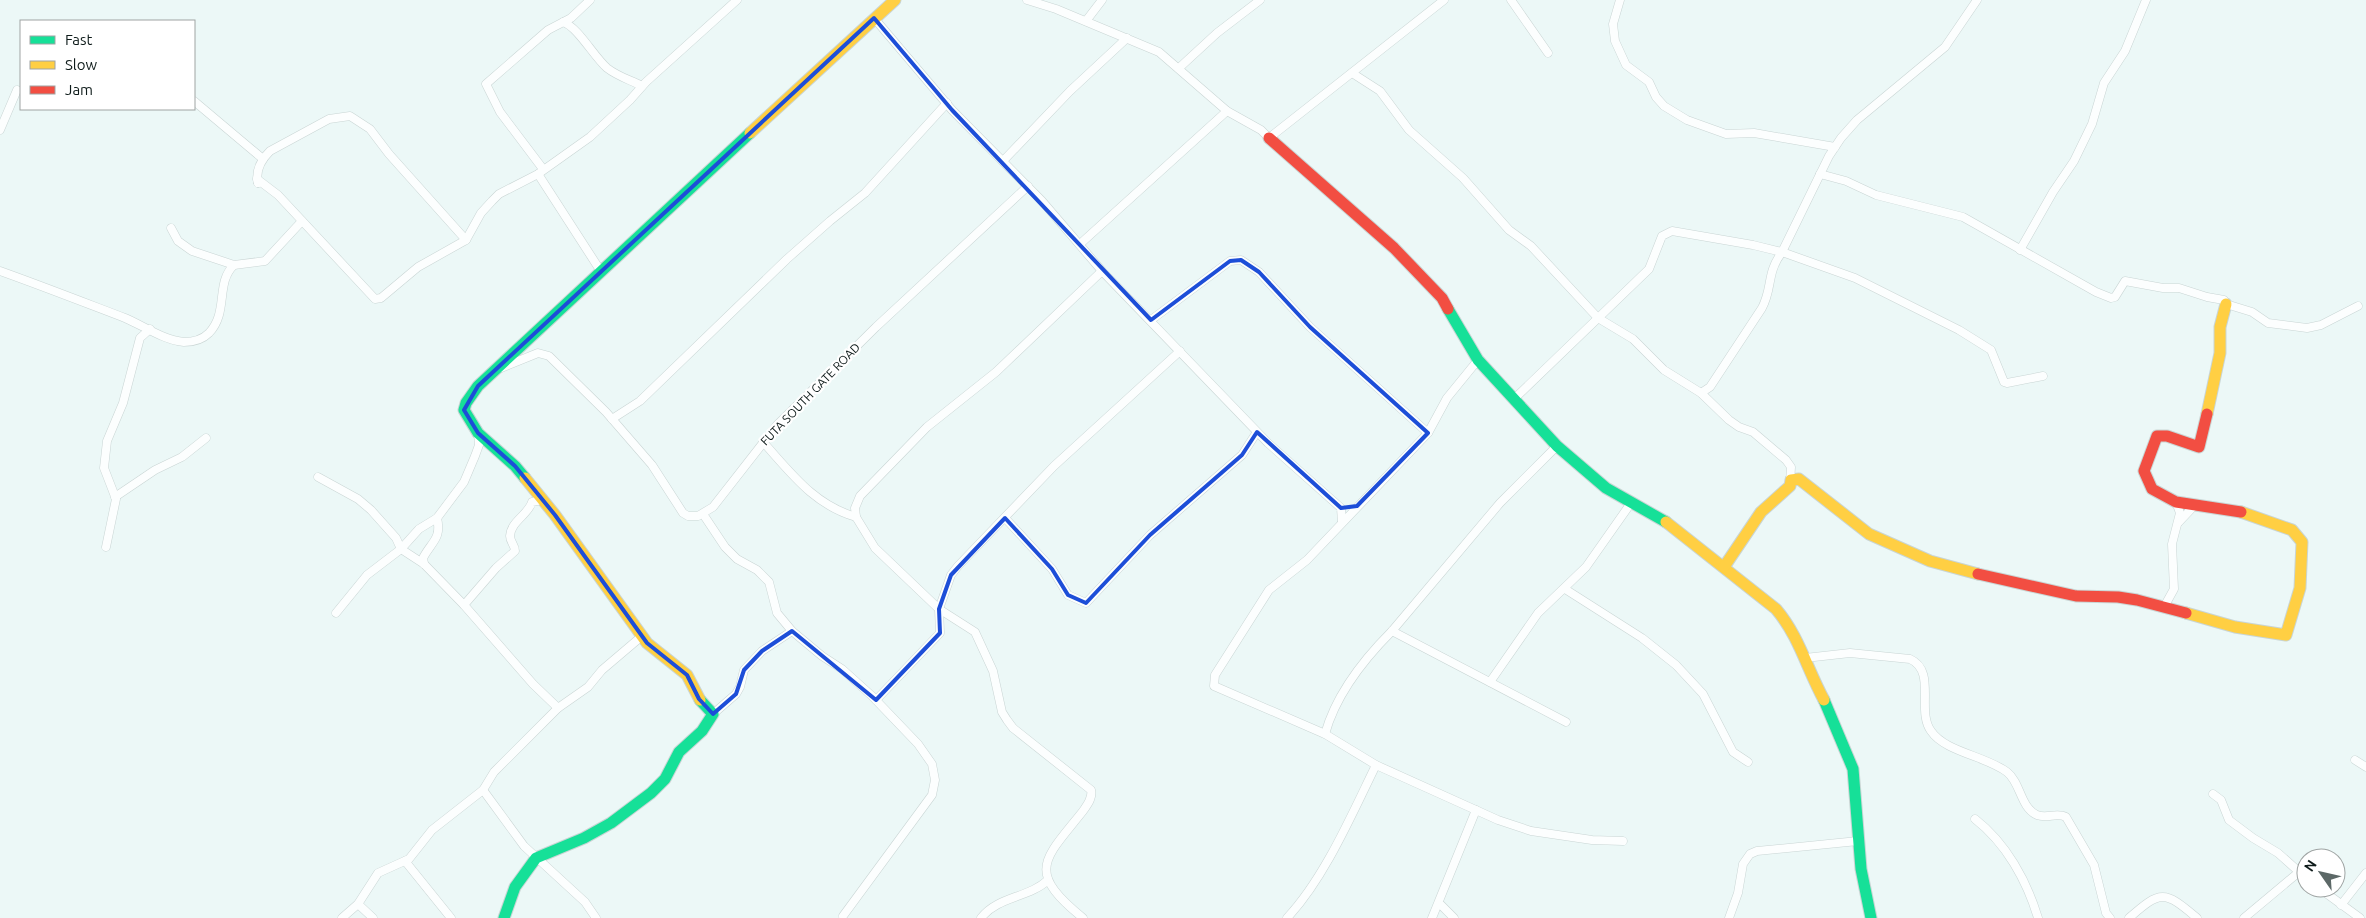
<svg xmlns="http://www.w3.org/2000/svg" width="2366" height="918" font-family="Ubuntu,sans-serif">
  <rect width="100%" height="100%" fill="#ecf8f7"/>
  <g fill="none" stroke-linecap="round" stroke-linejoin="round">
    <g stroke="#c9d5d4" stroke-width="9">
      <g id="street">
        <path d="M1027 0 1056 9 1159 52 1227 111 1261 130 1269 138 1444 0"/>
        <path d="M1511 0 1548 53"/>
        <path d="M1620 0 1613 24 1615 41 1626 65 1649 82 1656 97 1664 106 1687 120 1726 134 1754 133 1835 147"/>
        <path d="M874 18 952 110 1042 201 1102 271 1268 443 1341 508 1342 522"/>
        <path d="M1086 21 1102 0"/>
        <path d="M563 22C578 27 594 57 607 68 617 76 630 80 642 86"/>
        <path d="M1179 68 1217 33 1260 0"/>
        <path d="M1352 73 1380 91 1409 130 1463 178 1509 230 1531 246 1598 318 1633 339 1664 370 1701 393 1729 420 1739 427 1753 432 1786 460 1791 467 1790 483"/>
        <path d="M194 101 263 159"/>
        <path d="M0 130 17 90"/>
        <path d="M1003 161 1070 91 1127 38"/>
        <path d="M543 169 500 112 486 84 548 30 571 18 590 0"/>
        <path d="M538 174 600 270"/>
        <path d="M1820 174 1846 181 1876 195 1963 217 2096 292 2111 298 2115 297 2125 281 2163 288H2179L2207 297 2224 300 2226 304 2252 312 2268 323 2307 328 2321 325 2358 306"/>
        <path d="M258 183 257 179 278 195 375 299 381 298 418 267 466 240 481 213 492 201 499 194 538 174 590 137 630 100 646 82 737 0"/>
        <path d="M258 183C255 170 261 160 270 151L329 119 350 116 370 129 389 154 466 240"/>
        <path d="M171 228 178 241 192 251 234 265 265 261 302 221"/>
        <path d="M1080 244 1227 111"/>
        <path d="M2020 250 2053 192 2074 161 2092 124 2104 83 2125 51 2146 0"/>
        <path d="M0 271C42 286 83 302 125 318 144 326 163 340 184 342 193 342 202 340 209 333 229 312 215 283 234 265"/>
        <path d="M1151 320 1230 261 1241 260 1259 272 1310 327 1428 433"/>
        <path d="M1478 360 1447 398 1428 433 1307 560 1269 590 1215 675 1214 686 1325 734 1376 765 1498 820 1531 831 1592 840 1623 841"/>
        <path d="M501 368 538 353 549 356 606 412 652 465 683 513 688 516H698L713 507 777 425 876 327 1028 186"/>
        <path d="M1701 393 1710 387 1762 308C1773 287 1766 274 1782 252L1829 156 1841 138 1857 120 1945 47 1977 0"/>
        <path d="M1513 400 1649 269 1662 236 1672 231 1753 245 1782 252 1855 278 1959 330 1991 350 2004 382 2007 383 2043 376"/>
        <path d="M612 419 640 401 787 259 830 221 865 193 947 103"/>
        <path d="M763 442C791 473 814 505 856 517"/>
        <path d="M318 477 358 499 371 510 396 538 401 549 424 564 464 605 533 684 558 708 588 687 602 670 642 636"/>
        <path d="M115 497 155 470 182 457 206 438"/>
        <path d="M703 514 725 547 737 559 757 570 769 582 777 613 792 631 822 656 842 669 872 696 918 744 932 764 935 780 932 795 843 916"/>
        <path d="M1005 518 1052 569 1068 595 1086 603 1150 535 1242 455 1257 432"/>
        <path d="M2178 523 2194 506"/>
        <path d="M106 547 116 499 104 468 107 441 123 403 140 338 150 329"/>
        <path d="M424 564 423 558C431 542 442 539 437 518"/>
        <path d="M1565 589 1642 638 1676 665 1703 694 1733 752 1748 762"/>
        <path d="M464 605 496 568 515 551C515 545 510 542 510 536 511 521 528 515 532 502L542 500"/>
        <path d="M2164 607 2174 589 2172 544 2180 513 2176 502"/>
        <path d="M336 613 367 575 401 549 419 529 437 518 464 482 475 456 479 445 478 433"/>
        <path d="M1392 631 1566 722"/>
        <path d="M1805 658 1850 653 1910 659C1937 671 1916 711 1931 731 1945 752 1986 756 2007 772 2021 783 2020 807 2037 815 2047 819 2057 812 2066 817L2094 865 2106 913 2110 918"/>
        <path d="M1490 682 1538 613 1586 567 1631 503"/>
        <path d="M876 700 940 633 939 609 951 575 958 566 1054 466 1180 351"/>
        <path d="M713 714 736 694 740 687 744 670 762 651 792 631"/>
        <path d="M1325 734C1336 694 1363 660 1392 631L1500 503 1557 446"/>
        <path d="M2355 760 2366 767"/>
        <path d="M483 790 524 846 585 902 596 918"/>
        <path d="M2213 794 2221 800 2229 820 2253 838 2278 853 2306 878"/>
        <path d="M1975 819C2006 843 2027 881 2038 918"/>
        <path d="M405 861 451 918"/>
        <path d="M2319 888 2360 918"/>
        <path d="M1439 903 1454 918"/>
        <path d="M358 904 373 918"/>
        <path d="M2341 905 2366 873"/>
        <path d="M342 918 358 904 378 873 409 859 432 830 483 790 494 772 558 708"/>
        <path d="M981 918C998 896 1029 898 1048 880"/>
        <path d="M1083 918C1025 871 1044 860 1083 811 1087 805 1093 798 1091 790L1013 728 1007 720 1002 712 993 671 975 632 939 609 875 548 856 517 855 508 860 496 927 427 996 372 1102 271"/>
        <path d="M1287 918C1324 879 1352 814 1376 765"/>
        <path d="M1432 918 1476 810"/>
        <path d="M1729 918 1738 893 1743 864 1750 854 1757 851 1858 841"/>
        <path d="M2129 918C2161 890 2164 890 2197 918"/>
        <path d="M2244 918 2299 872"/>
      </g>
    </g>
    <g stroke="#c9d5d4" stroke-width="13">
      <g id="fast">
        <path d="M1448 309 1478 360 1557 446 1606 488 1666 522"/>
        <path d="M525 478 515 466 478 433 464 410 466 403 478 386 750 133"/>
        <path d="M1824 700 1853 769 1861 869 1871 918"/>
        <path d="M504 918 515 887 536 858 584 838 611 823 651 793 665 779 679 752 702 731 713 714 700 700"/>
      </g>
    </g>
    <g stroke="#c9d5d4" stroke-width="13">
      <g id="slow">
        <path d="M750 133 895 0"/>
        <path d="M2207 414 2220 353V327L2226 304"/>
        <path d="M525 478 555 515 647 643 687 675 700 700"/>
        <path d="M1666 522 1776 609C1799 636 1807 669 1824 700"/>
        <path d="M1724 567 1761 512 1790 486 1791 480 1799 479 1869 534 1930 561 1978 574"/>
        <path d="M2186 613 2235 627 2286 635 2300 588 2302 542 2292 530 2241 512"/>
      </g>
    </g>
    <g stroke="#c9d5d4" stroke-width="13">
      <g id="jam">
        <path d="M1269 138 1394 248 1442 298 1448 309"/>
        <path d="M2207 414 2199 447 2167 436H2157L2144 471 2152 489 2176 502 2241 512"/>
        <path d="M1978 574 2076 596 2118 597 2137 600 2186 613"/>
      </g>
    </g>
    <use href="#street" stroke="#fcfefe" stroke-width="8"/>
    <use href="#fast" stroke="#16e098" stroke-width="11"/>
    <use href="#slow" stroke="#ffcf43" stroke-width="11"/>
    <use href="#jam" stroke="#f24e42" stroke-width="11"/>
  </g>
  <path fill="none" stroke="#1d4ed8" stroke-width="4" stroke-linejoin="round" d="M874 18 952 110 1151 320 1230 261 1241 260 1259 272 1310 327 1428 433 1357 506 1341 508 1257 432 1242 455 1150 535 1086 603 1068 595 1052 569 1005 518 951 575 939 609 940 633 876 700 792 631 762 651 744 670 736 694 713 714 699 699 687 675 647 643 555 515 515 466 478 433 464 410 478 386Z"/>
  <g text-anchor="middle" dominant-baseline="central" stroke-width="4.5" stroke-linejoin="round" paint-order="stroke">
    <g font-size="12" fill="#0e1b1a" stroke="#fff">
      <text transform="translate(810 394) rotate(-46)">FUTA SOUTH GATE ROAD</text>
    </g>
  </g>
  <rect x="20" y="20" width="175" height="90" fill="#ffffff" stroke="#9fa4a3"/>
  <rect x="30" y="36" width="25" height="8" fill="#16e098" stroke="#9fa4a3"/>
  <text x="65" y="45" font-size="15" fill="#0e1b1a">Fast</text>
  <rect x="30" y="61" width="25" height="8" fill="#ffcf43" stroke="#9fa4a3"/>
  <text x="65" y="70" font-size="15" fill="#0e1b1a">Slow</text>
  <rect x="30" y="86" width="25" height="8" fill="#f24e42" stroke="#9fa4a3"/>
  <text x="65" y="95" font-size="15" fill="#0e1b1a">Jam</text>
  <g transform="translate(2321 873) rotate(304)"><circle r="24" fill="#ffffff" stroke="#9fa4a3"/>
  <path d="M0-4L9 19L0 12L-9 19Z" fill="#5c6867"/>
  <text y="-8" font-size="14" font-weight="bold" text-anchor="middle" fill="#0e1b1a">N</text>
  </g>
</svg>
